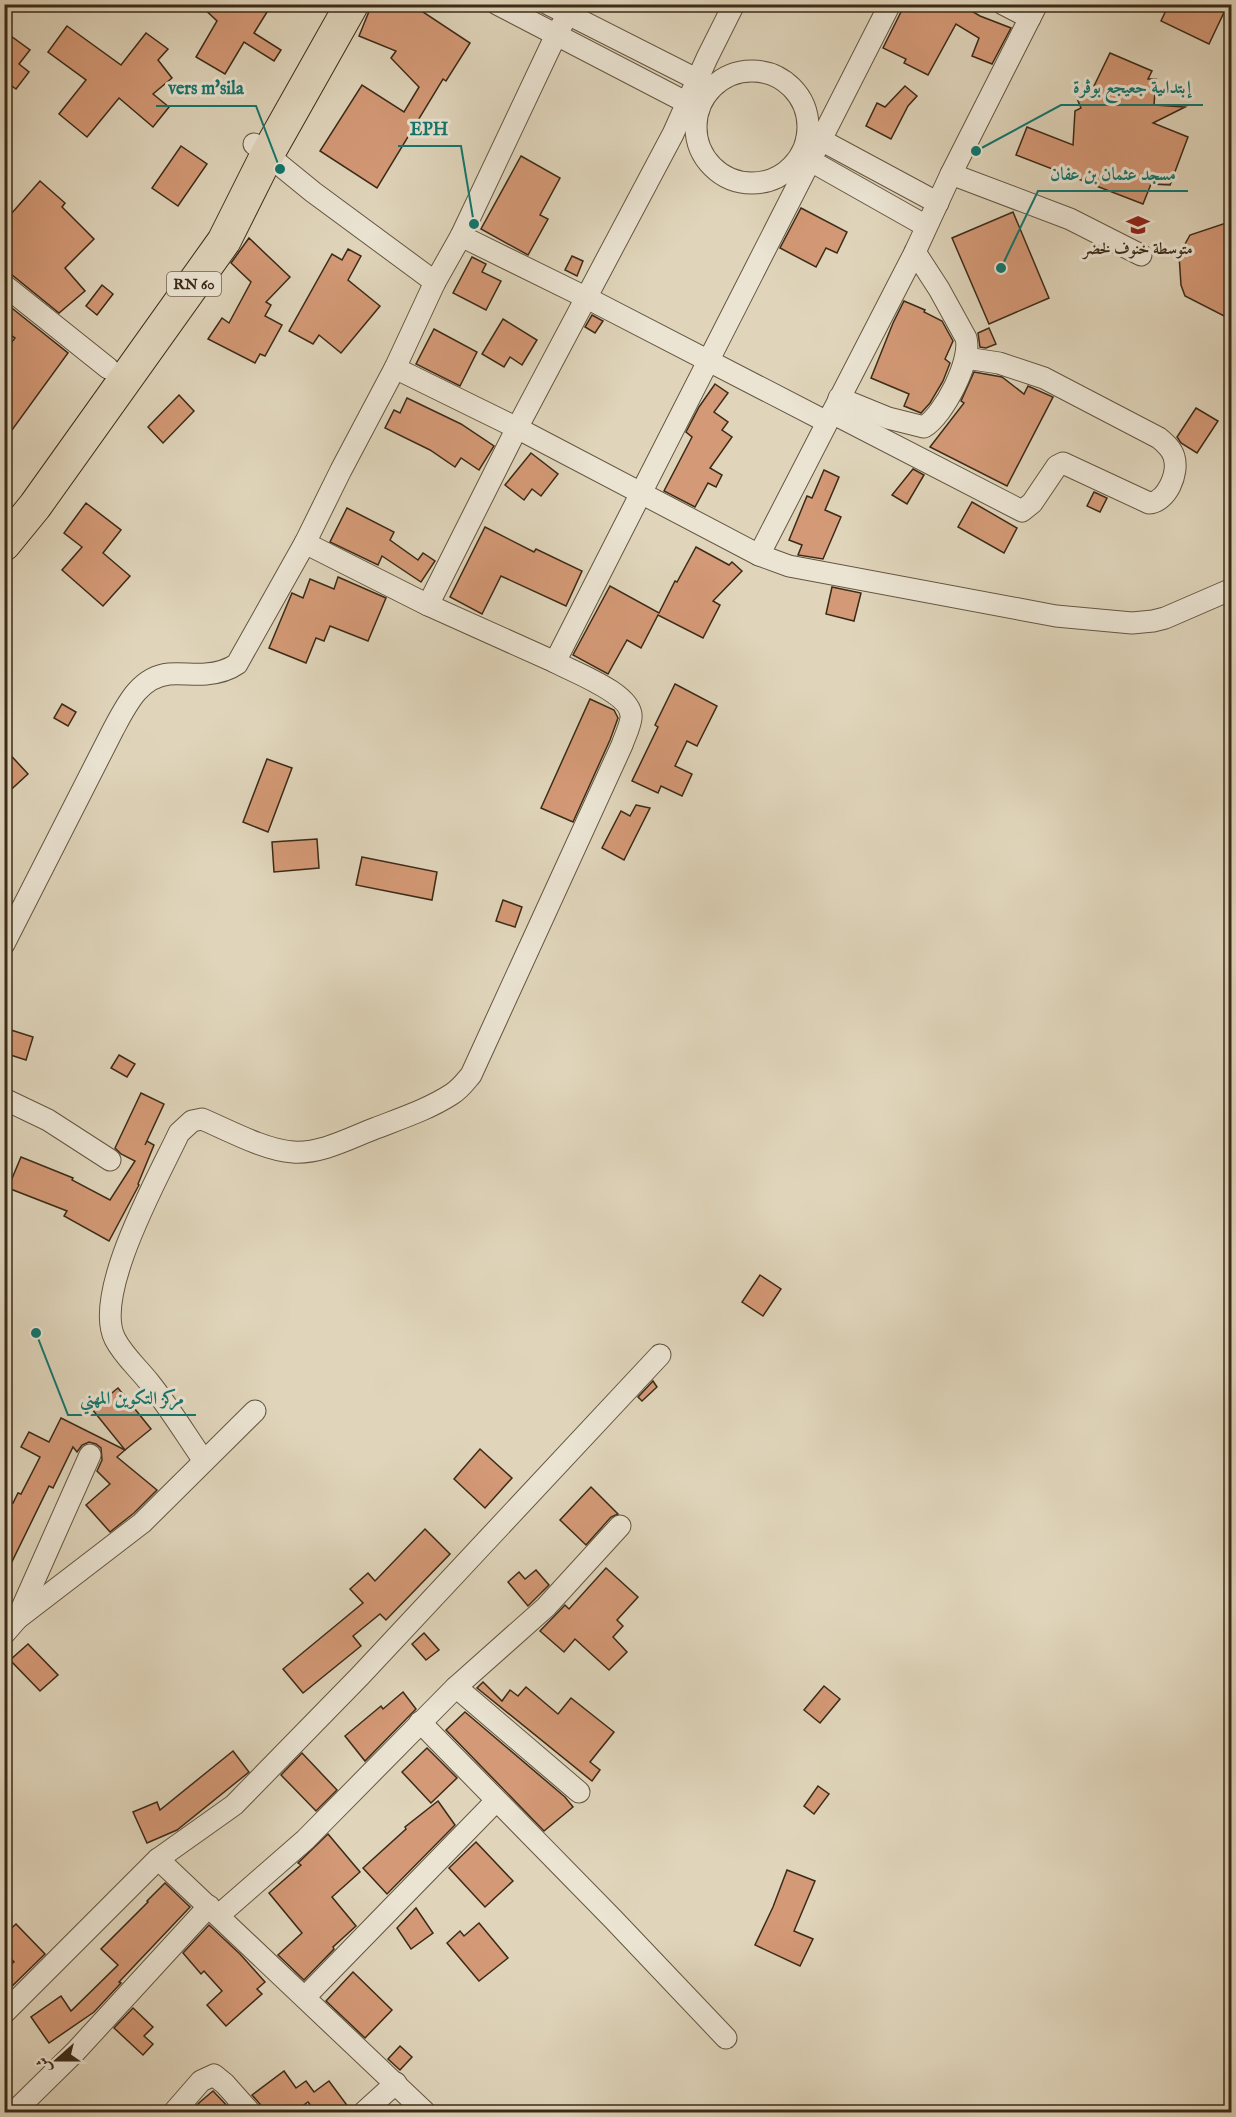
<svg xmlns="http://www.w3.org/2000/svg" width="1236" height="2117" font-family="'IM FELL English',Amiri,serif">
  <rect width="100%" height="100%" fill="#e0d5bb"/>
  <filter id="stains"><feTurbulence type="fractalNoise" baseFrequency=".00333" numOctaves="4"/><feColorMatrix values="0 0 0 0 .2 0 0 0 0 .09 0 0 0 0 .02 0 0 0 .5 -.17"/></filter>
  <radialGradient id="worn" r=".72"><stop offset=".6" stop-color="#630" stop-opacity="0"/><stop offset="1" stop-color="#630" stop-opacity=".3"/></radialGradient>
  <g fill="#d49976" stroke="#3b2b18" stroke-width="1.5">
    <path d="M199 4H272L254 33 281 50 274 61 244 42 225 74 196 57 217 21Z"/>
    <path d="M372 4H411L470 43 446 81 443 79 377 188 320 151 362 85 404 112 419 87 391 58 396 51 359 36Z"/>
    <path d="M905 4H960L980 16 1011 28 992 64 972 56 979 38 956 24 928 75 904 63 906 59 883 48Z"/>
    <path d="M1169 4H1228L1209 44 1161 21Z"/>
    <path d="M67 26 121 65 146 33 168 49 158 60 172 78 153 94 169 107 153 127 119 98 87 137 59 114 86 80 48 52Z"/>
    <path d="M4 31 30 50 19 64 29 72 16 89 6 82 4 84Z"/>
    <path d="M1110 53 1152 71 1148 79H1156L1154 105 1185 107 1153 123 1188 137 1170 185 1151 184 1143 204 1016 155 1027 127 1073 145 1075 111 1081 108 1076 96 1093 88Z"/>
    <path d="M905 86 917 96 908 106 891 139 866 126 877 103 885 107Z"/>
    <path d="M181 146 207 164 178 206 152 188Z"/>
    <path d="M521 156 560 178 540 215 548 219 528 255 481 229Z"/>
    <path d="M40 181 65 203 62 207 94 239 65 268 85 291 59 313 12 275 4 272V222Z"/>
    <path d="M801 208 847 232 837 253 826 248 816 267 780 248Z"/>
    <path d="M1013 212 1049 298 989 324 952 238Z"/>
    <path d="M1232 221V320L1185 296 1181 285 1179 255 1190 235Z"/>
    <path d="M249 238 290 277 266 302 271 305 265 316 282 325 265 356 260 354 255 363 208 339 222 318 229 323 251 282 231 263Z"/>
    <path d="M348 249 361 256 348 280 380 306 341 353 319 335 313 344 289 331 332 254 342 260Z"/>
    <path d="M572 256 583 261 577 276 565 270Z"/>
    <path d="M472 257 486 264 482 272 501 281 486 310 453 293Z"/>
    <path d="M102 285 113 294 97 315 86 306Z"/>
    <path d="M904 301 925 310 924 312 942 321 953 341 945 359 950 363 943 381 930 403 921 413 904 406 909 394 871 378 893 323Z"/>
    <path d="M8 305 68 353 4 441V352L15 338 4 331V310Z"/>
    <path d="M592 315 603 321 595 333 585 327Z"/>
    <path d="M503 319 537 340 522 365 510 357 504 367 482 354Z"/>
    <path d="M989 328 996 344 986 348 980 347 978 333Z"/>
    <path d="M434 329 477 352 460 386 416 364Z"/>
    <path d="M974 372 1002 377 1024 394 1028 386 1053 397 1007 486 930 447 964 403 961 401Z"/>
    <path d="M715 384 728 393 714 412 728 422 722 430 732 437 710 468 722 475 716 487 708 483 695 507 664 491 692 437 686 432 699 407Z"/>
    <path d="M179 395 194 411 163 443 148 427Z"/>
    <path d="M407 398 461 424 494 446 479 470 461 458 455 467 430 450 385 428 394 410 400 413Z"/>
    <path d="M1196 408 1218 421 1197 453 1181 443 1177 437Z"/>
    <path d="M531 453 558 474 541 496 532 489 524 500 505 485Z"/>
    <path d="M913 469 924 475 907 504 892 495Z"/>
    <path d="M824 470 839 477 825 510 841 517 823 559 798 555 802 545 789 540 807 496 812 498Z"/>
    <path d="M1094 492 1107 498 1100 512 1087 506Z"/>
    <path d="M972 502 1017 528 1004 553 958 527Z"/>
    <path d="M86 503 121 530 103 553 130 576 103 606 62 570 82 547 64 533Z"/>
    <path d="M347 508 394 532 390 540 418 560 423 553 435 561 421 582 382 556 378 565 330 542Z"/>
    <path d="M485 527 534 552 536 549 582 571 566 606 501 576 482 614 450 597Z"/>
    <path d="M696 547 729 565 732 562 742 571 713 601 720 605 703 638 658 615 641 648 627 640 608 674 573 655 610 586 659 613 675 581 677 582Z"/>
    <path d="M338 577 386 598 368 641 330 626 324 641 316 638 306 663 269 648 292 593 303 598 310 579 334 589Z"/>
    <path d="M832 587 861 593 854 621 826 614Z"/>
    <path d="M675 684 717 706 697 746 687 741 675 766 692 774 682 796 661 786 658 793 632 781 658 727 655 725Z"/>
    <path d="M590 699 614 710 618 718 610 740 573 822 541 808Z"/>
    <path d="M62 704 76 712 68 726 54 718Z"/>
    <path d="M4 748 28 774 4 796Z"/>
    <path d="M267 759 292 768 268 832 243 822Z"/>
    <path d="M636 805 650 808 624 860 602 848 621 811 630 816Z"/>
    <path d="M317 839 319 868 274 872 272 842Z"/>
    <path d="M362 857 437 872 432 900 356 885Z"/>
    <path d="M503 900 522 907 515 927 496 921Z"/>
    <path d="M11 1030 33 1037 26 1060 4 1053Z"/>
    <path d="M119 1055 135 1064 127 1077 111 1068Z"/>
    <path d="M141 1093 164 1104 145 1145 147 1141 154 1145 138 1184 139 1185 109 1241 64 1216 67 1211 8 1188 21 1157 73 1178 72 1180 110 1200 135 1161 121 1154 115 1148Z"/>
    <path d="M760 1275 781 1289 763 1316 742 1302Z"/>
    <path d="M653 1381 657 1387 642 1401 638 1397Z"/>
    <path d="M118 1388 151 1429 125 1450 92 1409Z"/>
    <path d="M61 1418 125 1450 117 1457 157 1490 134 1513 110 1532 86 1505 110 1484 97 1471 102 1460 101 1448 96 1444 89 1442 82 1445 77 1452 73 1447 53 1488 49 1486 4 1578V1499L13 1503 18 1493 21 1494 40 1457 21 1447 29 1432 49 1442Z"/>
    <path d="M480 1449 512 1478 485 1508 454 1479Z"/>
    <path d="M591 1487 618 1514 611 1517 586 1545 560 1520Z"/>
    <path d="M425 1529 450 1554 386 1620 380 1614 353 1636 361 1646 303 1693 283 1669 363 1603 350 1589 368 1573 375 1581Z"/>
    <path d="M606 1568 638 1597 617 1620 623 1626 613 1637 627 1652 609 1670 575 1639 564 1652 540 1631 565 1605 569 1609Z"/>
    <path d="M536 1570 549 1585 528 1606 508 1582 519 1572 525 1579Z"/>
    <path d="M424 1633 439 1650 426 1660 412 1644Z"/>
    <path d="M28 1644 58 1675 40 1691 10 1660Z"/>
    <path d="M483 1682 502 1701 510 1690 518 1696 526 1687 558 1714 571 1698 614 1732 590 1762 600 1770 592 1781 477 1688Z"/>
    <path d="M824 1686 840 1699 820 1723 804 1710Z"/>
    <path d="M403 1692 416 1709 365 1761 345 1736 381 1706 383 1709Z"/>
    <path d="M465 1712 565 1797 573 1807 544 1831 446 1730Z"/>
    <path d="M427 1748 457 1778 431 1803 402 1772Z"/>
    <path d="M233 1751 249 1772 177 1830 147 1843 133 1812 157 1802 160 1810Z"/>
    <path d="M302 1753 337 1790 316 1811 281 1775Z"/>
    <path d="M818 1786 829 1794 814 1814 804 1806Z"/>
    <path d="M438 1801 455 1825 387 1894 363 1868 406 1829 405 1827Z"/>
    <path d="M328 1834 360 1872 332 1897 356 1926 333 1947 334 1949 304 1980 278 1955 302 1933 269 1893 301 1865 298 1863Z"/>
    <path d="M476 1842 513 1881 485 1907 449 1868Z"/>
    <path d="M787 1870 815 1881 794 1931 813 1939 800 1966 755 1945 773 1907Z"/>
    <path d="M165 1883 190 1907 119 1982 121 1983 94 2012 49 2043 31 2017 61 1996 71 2011 118 1965 101 1949 148 1902 147 1901Z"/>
    <path d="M416 1908 433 1933 411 1949 397 1928Z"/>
    <path d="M479 1923 508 1958 479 1981 447 1943 460 1931 464 1936Z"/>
    <path d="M16 1924 45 1954 4 1994V1970L14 1962 4 1952V1935Z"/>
    <path d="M209 1925 240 1954 265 1982 257 1989 262 1994 226 2026 207 2005 222 1991 204 1971 201 1974 183 1953Z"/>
    <path d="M353 1972 392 2010 365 2038 326 2001Z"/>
    <path d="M133 2008 153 2027 144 2036 153 2044 143 2055 114 2028Z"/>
    <path d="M400 2046 412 2057 400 2070 388 2059Z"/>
    <path d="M284 2071 296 2088 306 2081 314 2092 329 2081 352 2112H316L308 2102 294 2112H262L260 2104 252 2095Z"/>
    <path d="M213 2091 233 2112H190L200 2102Z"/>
  </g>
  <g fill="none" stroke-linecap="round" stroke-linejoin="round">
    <g stroke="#645641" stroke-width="23">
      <g id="street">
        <path d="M497 4 699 109"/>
        <path d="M548 4 710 86"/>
        <path d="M734 4 707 58 673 134 517 428 428 605 555 662 890 4"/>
        <path d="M1003 4 1030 18"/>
        <circle cx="752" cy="127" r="56"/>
        <path d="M807 138 821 140 938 203"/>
        <path d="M254 144 313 192 435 282"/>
        <path d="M800 158 811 161 926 226"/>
        <path d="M951 174 1070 219 1141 255"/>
        <path d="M461 236 587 298 827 422"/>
        <path d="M4 285 108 368"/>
        <path d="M395 368 517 428 759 555 789 566 1056 616 1132 623 1153 621 1165 618 1232 589"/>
        <path d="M839 398 888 418 924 427C944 415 972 360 966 338L939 289 915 252"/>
        <path d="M832 413 1022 511 1032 503 1057 466 1063 463 1149 503C1167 502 1179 473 1174 457 1172 449 1165 443 1159 438L1044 378 999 363 966 358"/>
        <path d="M759 555 915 252 951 174 1037 4"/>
        <path d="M428 605 305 543 341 470 395 368 435 282 461 236 556 35 574 4"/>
        <path d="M4 944 113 730C126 706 139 677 169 674 181 673 194 675 206 674 218 673 227 671 237 664L305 543"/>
        <path d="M4 1099 48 1120 110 1160"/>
        <path d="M204 1461C186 1435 169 1407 149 1382 138 1368 123 1355 115 1339 92 1294 159 1176 179 1133L192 1121 202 1119C228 1130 264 1150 293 1152 321 1154 350 1138 376 1128 402 1118 429 1109 452 1094 460 1089 465 1082 471 1075L622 745C625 736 630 727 631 718 634 694 573 672 555 662"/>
        <path d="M17 1619 142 1523 255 1411"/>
        <path d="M4 1634 17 1619 90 1455"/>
        <path d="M456 1687 579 1792"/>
        <path d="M420 1722 613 1919 726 2038"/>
        <path d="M158 1859 425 2112"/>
        <path d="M219 1915 305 1840 456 1687 546 1607 620 1526"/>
        <path d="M305 1997 496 1801"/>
        <path d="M4 2013 158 1859 234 1805 360 1676 660 1355"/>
        <path d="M14 2112 76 2051 209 1906"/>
        <path d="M174 2112 201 2081 214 2075 225 2084 250 2112"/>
        <path d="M364 2112 396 2083"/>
      </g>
    </g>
    <g stroke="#3b2b18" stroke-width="35">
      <path id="primary" d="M4 544 35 506 224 241 267 155 352 4"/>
    </g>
    <use href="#street" stroke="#ebe4d3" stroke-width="21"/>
    <use href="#primary" stroke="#e0d5bb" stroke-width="33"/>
  </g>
  <defs>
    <g id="school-bare" transform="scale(1.8)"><path d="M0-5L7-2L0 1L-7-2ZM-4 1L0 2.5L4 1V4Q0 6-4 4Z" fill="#8f2418" stroke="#ebe4d3" stroke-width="2.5" paint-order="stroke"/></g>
  </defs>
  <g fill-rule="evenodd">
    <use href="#school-bare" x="1138" y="225"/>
  </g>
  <g text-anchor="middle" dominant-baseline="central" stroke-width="6" stroke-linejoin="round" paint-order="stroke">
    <rect fill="#ebe4d3" stroke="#706250" stroke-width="1.5" x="167" y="272" width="54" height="24" rx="4.5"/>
    <g font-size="15" font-weight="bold" fill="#3b2b18">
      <text x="194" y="284">RN 60</text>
    </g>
    <g font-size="16" font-weight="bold" fill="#3b2b18" stroke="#ebe4d3">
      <text x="1138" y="250">متوسطة خنوف لخضر</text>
    </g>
  </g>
  <path fill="none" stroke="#0f766e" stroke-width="2" d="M976 151L1061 105H1203M280 169L256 106H156M474 224L461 146H398M1001 268L1038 191H1188M36 1333L68 1415H196"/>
  <g fill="#0f766e" stroke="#ebe4d3" stroke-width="2">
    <circle cx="976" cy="151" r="6"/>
    <circle cx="280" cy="169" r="6"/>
    <circle cx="474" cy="224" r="6"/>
    <circle cx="1001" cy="268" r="6"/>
    <circle cx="36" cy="1333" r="6"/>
  </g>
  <g font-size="18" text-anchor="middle" font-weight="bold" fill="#0f766e" stroke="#ebe4d3" stroke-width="6" stroke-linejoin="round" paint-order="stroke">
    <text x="1132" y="93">إبتداىية جعيجع بوڨرة</text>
    <text x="206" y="94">vers m'sila</text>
    <text x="429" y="135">EPH</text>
    <text x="1113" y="180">مسجد عثمان بن عفان</text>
    <text x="132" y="1404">مركز التكوين المهني</text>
  </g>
  <rect width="1236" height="2117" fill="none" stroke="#e0d5bb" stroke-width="24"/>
  <rect x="6" y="6" width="1224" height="2105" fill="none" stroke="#3b2b18" stroke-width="3"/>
  <rect x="12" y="12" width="1212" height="2093" fill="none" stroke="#3b2b18" stroke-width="1.5"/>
  <g transform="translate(57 2060) rotate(249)" stroke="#ebe4d3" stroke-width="4.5" paint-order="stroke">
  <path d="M0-4.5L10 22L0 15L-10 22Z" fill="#3b2b18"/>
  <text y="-9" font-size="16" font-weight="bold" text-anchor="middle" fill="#3b2b18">ش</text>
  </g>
  <rect width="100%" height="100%" filter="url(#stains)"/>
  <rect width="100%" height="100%" fill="url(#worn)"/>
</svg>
